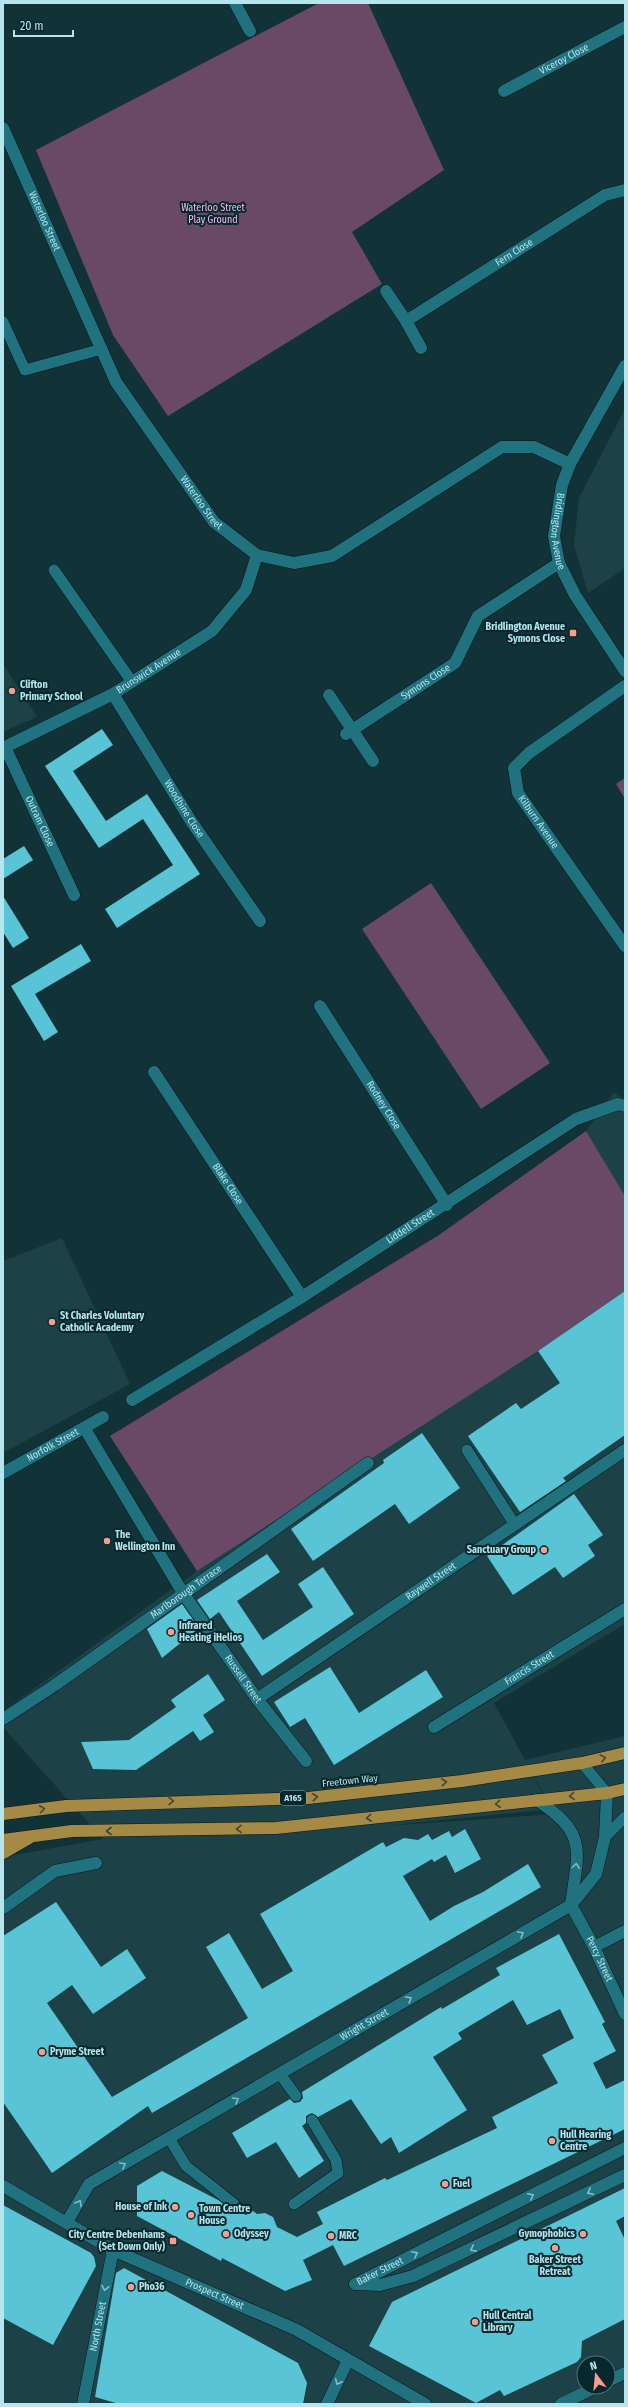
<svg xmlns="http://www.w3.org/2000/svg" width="628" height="2407" font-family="'Fira Sans Condensed',sans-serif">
  <rect width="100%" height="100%" fill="#113237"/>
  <g fill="#1c4147" fill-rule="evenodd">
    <path d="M625 409V568L588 593 574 545 579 498Z"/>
    <path d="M3 664 37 717 3 732Z"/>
    <path d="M614 1093 625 1099V1196L586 1131Z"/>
    <path d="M62 1238 130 1384 3 1453V1261Z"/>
    <path d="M625 1291V1624L494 1703 525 1760 625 1736V2404H3V1857L103 1839 3 1727V1711L197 1571 538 1351ZM532 1773 556 1814 384 1826 551 1809ZM584 2363H608V2387H584Z"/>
  </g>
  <g fill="#6a4967">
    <path d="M319 3H368L444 170 352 232 382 284 168 416 113 335 36 150Z"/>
    <path d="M625 778V799L616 784Z"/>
    <path d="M431 883 550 1063 481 1109 362 929Z"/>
    <path d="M586 1131 625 1196V1291L538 1351 197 1571 110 1436 439 1235Z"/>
  </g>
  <g fill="#58c4d5">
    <path d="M102 729 113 745 73 771 106 821 147 794 200 874 117 928 105 909 173 865 143 819 99 848 45 766Z"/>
    <path d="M24 846 33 860 3 879V859Z"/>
    <path d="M3 896 29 938 13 948 3 932Z"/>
    <path d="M81 944 91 961 35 994 58 1032 44 1041 11 986Z"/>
    <path d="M625 1291V1435L563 1478 566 1481 520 1512 468 1436 516 1403 521 1409 560 1383 538 1351Z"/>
    <path d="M422 1433 460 1488 409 1524 395 1504 313 1561 291 1529 384 1463 383 1460Z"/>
    <path d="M574 1494 603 1535 588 1545 595 1556 563 1578 555 1567 513 1595 487 1556Z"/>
    <path d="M267 1554 280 1572 237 1601 263 1640 313 1607 298 1584 323 1567 354 1614 262 1676 219 1612 210 1619 197 1600Z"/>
    <path d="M182 1604 199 1628 162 1658 147 1629Z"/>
    <path d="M330 1667 359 1713 426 1670 443 1697 334 1765 305 1718 290 1727 274 1702Z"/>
    <path d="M208 1674 225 1700 203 1715 214 1732 200 1741 193 1731 136 1770 93 1769 81 1742 129 1740 176 1707 171 1700Z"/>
    <path d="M465 1829 481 1859 455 1873 446 1855 434 1862 432 1859 403 1876 430 1921 454 1906 483 1892 528 1864 541 1887 152 2113 148 2106 52 2173 3 2102V1936L56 1902 101 1967 127 1949 146 1978 93 2014 72 1985 47 2003 112 2097 248 2018 206 1947 229 1933 262 1989 293 1971 260 1914 383 1842 386 1847 404 1838 418 1840 428 1834 432 1840 449 1831 452 1837Z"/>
    <path d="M559 1934 605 2022 602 2024 616 2051 593 2063 606 2089 625 2080V2129L344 2266 333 2245 303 2260 312 2280 285 2291 222 2258 221 2261 137 2216V2186L162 2171 218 2200 233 2211 237 2210 246 2215 253 2211 257 2214 265 2213 273 2217 277 2227 297 2237 323 2224 317 2212 385 2178 387 2180 497 2128 492 2117 558 2083 542 2055 574 2038 560 2009 527 2025 513 2000 458 2033 462 2039 433 2057 467 2110 399 2153 391 2137 381 2144 351 2099 318 2117 312 2113 306 2116V2123L302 2126 324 2161 299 2178 276 2142 247 2158 232 2133 290 2099 294 2103 300 2102 303 2098 302 2092 441 2007 442 2009 500 1975 496 1968Z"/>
    <path d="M625 2188V2216L616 2221 625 2240V2319L582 2341 581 2357 577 2362 504 2396 500 2390 476 2403 369 2346 392 2302Z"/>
    <path d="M3 2205 91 2253 94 2257 96 2266 53 2345 3 2318Z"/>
    <path d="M124 2268 298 2363 307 2383 303 2404H119L95 2397 116 2273Z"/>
  </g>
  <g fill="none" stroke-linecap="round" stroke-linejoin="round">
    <g stroke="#0a171a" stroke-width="12">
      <g id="lane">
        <path d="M3 322 25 370 102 349"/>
        <path d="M54 570 132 682"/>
        <path d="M467 1450 515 1525"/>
        <path d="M582 1763 607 1793"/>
        <path d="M605 1837 625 1817"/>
        <path d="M280 2074 296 2096"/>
        <path d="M169 2138 186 2166 234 2204"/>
        <path d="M294 2204 338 2173 336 2160 312 2120"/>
      </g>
    </g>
    <g stroke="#0a171a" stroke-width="13">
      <g id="street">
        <path d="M235 3 250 31"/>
        <path id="s1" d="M504 91 625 27"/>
        <path id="s2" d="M3 128 116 382 214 522 257 555 294 563 332 556 502 447H534L570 464"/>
        <path d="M386 291 406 321 421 348"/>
        <path id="s3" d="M406 321 605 195 625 190"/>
        <path id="s4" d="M625 366 570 464 562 485 554 536 559 563 575 595 625 671"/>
        <path id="s5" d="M625 686 529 753 514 768 518 793 625 946"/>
        <path id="s6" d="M113 694 191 821 260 921"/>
        <path d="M329 695 373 761"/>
        <path id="s7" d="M346 734 455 663 478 616 559 563"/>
        <path id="s8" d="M5 747 74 895"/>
        <path id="s9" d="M3 748 113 694 212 631 246 590 257 555"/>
        <path id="s10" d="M320 1006 447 1205"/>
        <path id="s11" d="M154 1072 302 1297"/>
        <path id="s12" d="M132 1400 302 1297 576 1119 618 1104 625 1106"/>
        <path id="s13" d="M85 1429 183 1593 257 1699 306 1761"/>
        <path id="s14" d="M3 1473 103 1417"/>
        <path id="s15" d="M257 1699 625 1450"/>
        <path id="s16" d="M3 1719 55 1685 368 1463"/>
        <path id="s17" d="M434 1727 625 1609"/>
        <path d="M537 1800C587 1834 579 1848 571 1904"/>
        <path id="s18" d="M571 1905 594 1947 625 2014"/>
        <path d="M3 1908 55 1871 96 1863"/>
        <path d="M594 1947 625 1931"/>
        <path id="s19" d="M3 2186 113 2250 297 2330 425 2404"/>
        <path id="s20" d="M67 2222 89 2184 571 1905 596 1874 605 1837 607 1793"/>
        <path id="s21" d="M355 2284 625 2148"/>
        <path d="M356 2284 380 2285 413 2276 625 2175"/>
        <path d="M608 2381 625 2373"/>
        <path id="s22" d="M83 2404 113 2250"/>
        <path d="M327 2404 348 2360"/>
        <path d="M561 2404 596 2387"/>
      </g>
    </g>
    <g stroke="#0a171a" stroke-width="13">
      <g id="highway">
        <path d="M3 1814 66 1806 308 1798 462 1781 582 1763 625 1753"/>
        <path d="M3 1840 72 1831 276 1828 607 1793 625 1789"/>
        <path d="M3 1853 29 1838"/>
      </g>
    </g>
    <use href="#lane" stroke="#20727e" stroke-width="11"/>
    <use href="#street" stroke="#20727e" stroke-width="12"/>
    <use href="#highway" stroke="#a48a44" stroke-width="12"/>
  </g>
  <defs><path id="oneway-chevron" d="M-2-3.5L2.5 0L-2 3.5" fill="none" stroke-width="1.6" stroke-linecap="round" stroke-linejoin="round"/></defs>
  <g stroke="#3d4a35">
    <use href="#oneway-chevron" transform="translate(603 1758) rotate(-14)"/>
    <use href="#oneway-chevron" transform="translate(444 1782) rotate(-6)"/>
    <use href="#oneway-chevron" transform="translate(572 1796) rotate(175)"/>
    <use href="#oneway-chevron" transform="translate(315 1797) rotate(-6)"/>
    <use href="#oneway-chevron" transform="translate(171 1801) rotate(-1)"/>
    <use href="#oneway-chevron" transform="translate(498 1804) rotate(174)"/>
    <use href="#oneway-chevron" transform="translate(42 1809) rotate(-8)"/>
    <use href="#oneway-chevron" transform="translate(369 1818) rotate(174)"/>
    <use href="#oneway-chevron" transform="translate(239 1829) rotate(179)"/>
    <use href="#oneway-chevron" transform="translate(109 1831) rotate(180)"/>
  </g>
  <g stroke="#82bdc6">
    <use href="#oneway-chevron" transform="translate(576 1866) rotate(-82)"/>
    <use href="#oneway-chevron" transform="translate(521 1934) rotate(-30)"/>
    <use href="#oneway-chevron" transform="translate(409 1999) rotate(-30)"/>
    <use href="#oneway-chevron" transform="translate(236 2100) rotate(-30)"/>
    <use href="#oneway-chevron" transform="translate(123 2165) rotate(-30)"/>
    <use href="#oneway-chevron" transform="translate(590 2192) rotate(154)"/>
    <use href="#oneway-chevron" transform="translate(531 2196) rotate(-27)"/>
    <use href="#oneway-chevron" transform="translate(79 2203) rotate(-59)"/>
    <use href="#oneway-chevron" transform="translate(473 2249) rotate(155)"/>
    <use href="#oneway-chevron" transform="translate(415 2254) rotate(-26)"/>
    <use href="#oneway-chevron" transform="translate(105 2288) rotate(101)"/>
    <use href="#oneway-chevron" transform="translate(338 2382) rotate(115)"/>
  </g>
  <g fill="#f59d8f" stroke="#06282d" stroke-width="1.5">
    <rect x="569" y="629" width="8" height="8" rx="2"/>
    <circle cx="12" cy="691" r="4"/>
    <circle cx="52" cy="1322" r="4"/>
    <circle cx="107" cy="1541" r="4"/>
    <circle cx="544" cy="1550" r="4"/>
    <circle cx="171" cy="1632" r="4"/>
    <circle cx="42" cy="2052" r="4"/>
    <circle cx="552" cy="2141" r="4"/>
    <circle cx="445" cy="2184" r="4"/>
    <circle cx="175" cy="2207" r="4"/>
    <circle cx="191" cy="2215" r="4"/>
    <circle cx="226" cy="2234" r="4"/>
    <circle cx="583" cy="2234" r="4"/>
    <circle cx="331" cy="2236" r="4"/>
    <rect x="169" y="2237" width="8" height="8" rx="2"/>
    <circle cx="555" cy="2248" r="4"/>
    <circle cx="131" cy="2287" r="4"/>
    <circle cx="475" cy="2322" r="4"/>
  </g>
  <g text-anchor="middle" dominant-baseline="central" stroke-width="4" stroke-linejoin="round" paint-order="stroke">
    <rect fill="#06282d" stroke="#82acb3" stroke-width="1" x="280" y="1791" width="26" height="14" rx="3"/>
    <g font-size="9" font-weight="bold" fill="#b7e5ed">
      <text x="293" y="1798">A165</text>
    </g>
    <g font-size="10" fill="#b7e5ed" stroke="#06282d">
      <text stroke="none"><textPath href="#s1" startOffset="68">Viceroy Close</textPath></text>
      <text stroke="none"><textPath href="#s2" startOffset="102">Waterloo Street</textPath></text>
      <text stroke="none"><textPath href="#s3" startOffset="128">Fern Close</textPath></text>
      <text stroke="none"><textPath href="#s2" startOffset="426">Waterloo Street</textPath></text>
      <text stroke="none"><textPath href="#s4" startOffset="182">Bridlington Avenue</textPath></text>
      <text stroke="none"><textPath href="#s9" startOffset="165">Brunswick Avenue</textPath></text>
      <text stroke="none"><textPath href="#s7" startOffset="95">Symons Close</textPath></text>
      <text stroke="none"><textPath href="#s6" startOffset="135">Woodbine Close</textPath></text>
      <text stroke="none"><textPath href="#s8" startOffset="82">Outram Close</textPath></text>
      <text stroke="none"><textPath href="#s5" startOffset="199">Kilburn Avenue</textPath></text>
      <text stroke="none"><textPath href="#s10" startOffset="118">Rodney Close</textPath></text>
      <text stroke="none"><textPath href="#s11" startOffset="134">Blake Close</textPath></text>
      <text stroke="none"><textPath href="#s12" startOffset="328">Liddell Street</textPath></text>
      <text stroke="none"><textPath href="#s14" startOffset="57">Norfolk Street</textPath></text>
      <text stroke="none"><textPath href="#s15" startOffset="210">Raywell Street</textPath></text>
      <text stroke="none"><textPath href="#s16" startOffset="223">Marlborough Terrace</textPath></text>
      <text stroke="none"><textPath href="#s17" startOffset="112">Francis Street</textPath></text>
      <text stroke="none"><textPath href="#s13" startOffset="296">Russell Street</textPath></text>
      <text transform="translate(350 1781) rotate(-6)">Freetown Way</text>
      <text stroke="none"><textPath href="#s18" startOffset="61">Percy Street</textPath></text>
      <text stroke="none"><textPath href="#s20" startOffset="362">Wright Street</textPath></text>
      <text stroke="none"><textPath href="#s21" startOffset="28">Baker Street</textPath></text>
      <text stroke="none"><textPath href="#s19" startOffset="238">Prospect Street</textPath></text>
      <text stroke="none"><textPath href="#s22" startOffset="79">North Street</textPath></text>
    </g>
    <g font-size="10" fill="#f9baf4" stroke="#06282d">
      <text x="213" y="208">Waterloo Street<tspan x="213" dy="12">Play Ground</tspan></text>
    </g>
    <g font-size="10" font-weight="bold" fill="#b7e5ed" stroke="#06282d" text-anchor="start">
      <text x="565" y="627" text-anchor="end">Bridlington Avenue<tspan x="565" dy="12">Symons Close</tspan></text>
      <text x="20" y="685">Clifton<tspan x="20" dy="12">Primary School</tspan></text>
      <text x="60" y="1316">St Charles Voluntary<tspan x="60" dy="12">Catholic Academy</tspan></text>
      <text x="115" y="1535">The<tspan x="115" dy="12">Wellington Inn</tspan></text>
      <text x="536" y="1550" text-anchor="end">Sanctuary Group</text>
      <text x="179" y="1626">Infrared<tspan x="179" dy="12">Heating iHelios</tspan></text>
      <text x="50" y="2052">Pryme Street</text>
      <text x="560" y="2135">Hull Hearing<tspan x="560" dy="12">Centre</tspan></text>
      <text x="453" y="2184">Fuel</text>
      <text x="167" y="2207" text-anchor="end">House of Ink</text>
      <text x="199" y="2209">Town Centre<tspan x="199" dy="12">House</tspan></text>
      <text x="234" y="2234">Odyssey</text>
      <text x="575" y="2234" text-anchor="end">Gymophobics</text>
      <text x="165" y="2235" text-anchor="end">City Centre Debenhams<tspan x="165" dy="12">(Set Down Only)</tspan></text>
      <text x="339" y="2236">MRC</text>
      <text x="555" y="2260" text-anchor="middle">Baker Street<tspan x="555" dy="12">Retreat</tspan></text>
      <text x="139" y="2287">Pho36</text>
      <text x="483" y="2316">Hull Central<tspan x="483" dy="12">Library</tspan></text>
    </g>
  </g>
  <rect width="628" height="2407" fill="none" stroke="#b7e5ed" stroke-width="8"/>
  <g transform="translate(596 2375) rotate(344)"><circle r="19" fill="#06282d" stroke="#4d747a"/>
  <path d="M0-3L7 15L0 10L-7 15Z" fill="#f59d8f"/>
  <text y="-6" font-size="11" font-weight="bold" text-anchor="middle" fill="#b7e5ed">N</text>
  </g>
  <path d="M14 30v6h59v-6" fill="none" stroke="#b7e5ed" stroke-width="2"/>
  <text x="20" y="30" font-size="12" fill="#b7e5ed" stroke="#06282d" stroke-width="3" paint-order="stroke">20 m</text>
</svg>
